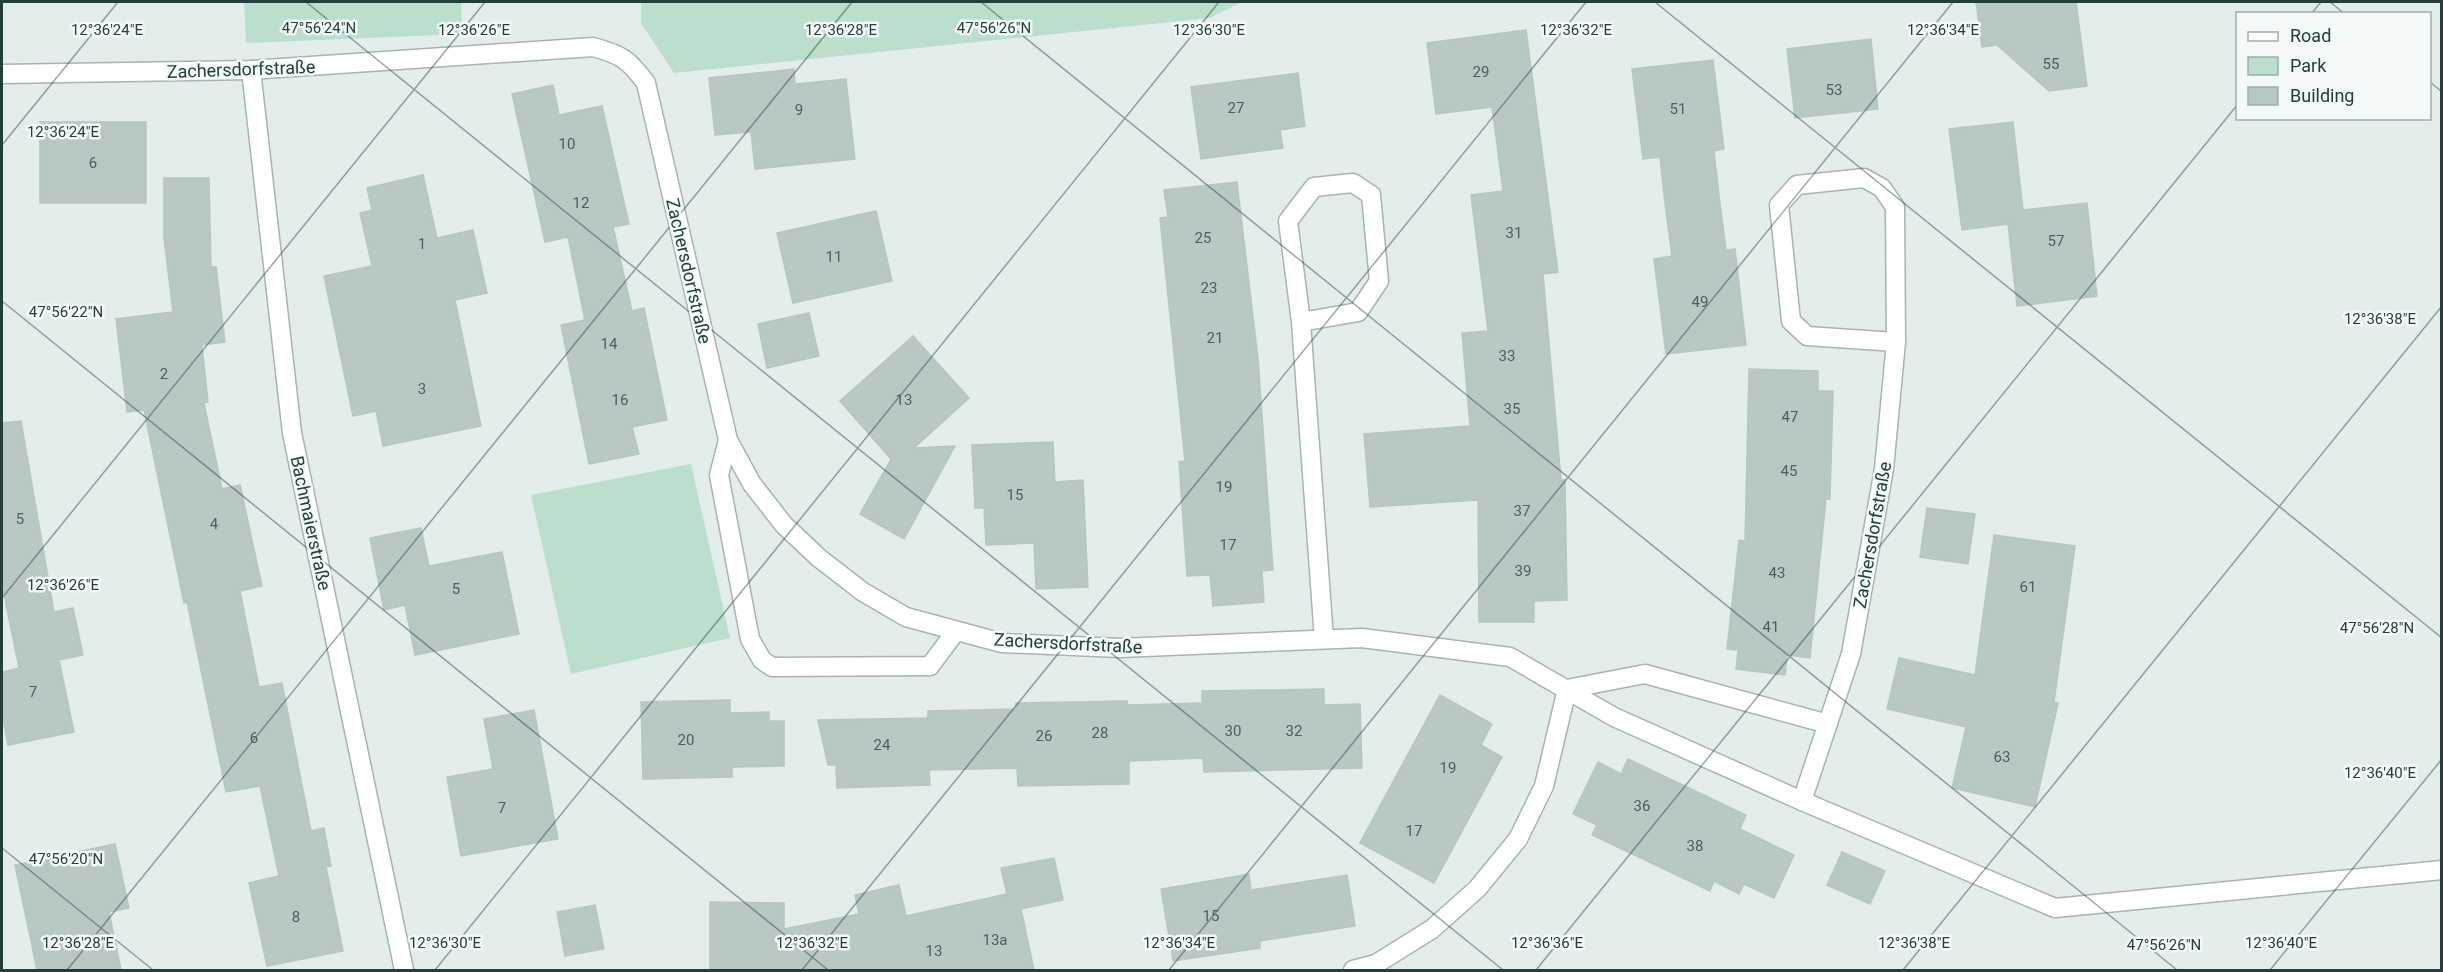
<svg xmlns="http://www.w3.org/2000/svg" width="2443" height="972" font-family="Roboto,sans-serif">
  <rect width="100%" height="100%" fill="#e3edeb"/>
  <g fill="#bbdfcc">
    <path d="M244 2H461L462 34 246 43Z"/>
    <path d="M641 2H1242L1210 18 674 73 641 23Z"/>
    <path d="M691 464 730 638 571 674 531 495Z"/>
  </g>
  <g fill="#b8c8c4" stroke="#b5c7c3" stroke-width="1.5">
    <path d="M1976 2H2076L2087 86 2049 91 1997 45 1982 47Z"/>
    <path d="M1526 30 1558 272 1543 274 1561 480H1565L1567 600 1534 601V622H1479L1478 500 1370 507 1364 434 1470 426 1462 333 1488 331 1471 195 1503 191 1492 107 1436 114 1427 43Z"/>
    <path d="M1871 39 1878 109 1795 118 1787 49Z"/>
    <path d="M1713 60 1724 149 1714 151 1719 196 1726 250 1735 249 1746 345 1666 354 1654 259 1672 256 1665 203 1660 157 1643 159 1632 69Z"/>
    <path d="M794 69 795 84 846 79 855 159 755 169 751 132 715 135 709 78Z"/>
    <path d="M1298 73 1305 126 1280 130 1283 148 1201 159 1191 87Z"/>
    <path d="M553 85 559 115 602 106 629 224 613 227 632 311 644 308 667 420 632 427 639 454 589 464 561 325 585 320 568 237 545 242 512 94Z"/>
    <rect x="40" y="122" width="106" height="81"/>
    <path d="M2013 122 2023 210 2087 203 2097 296 2017 306 2008 224 1962 230 1949 129Z"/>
    <path d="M423 175 437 238 473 230 487 293 455 300 481 426 383 446 376 411 353 416 324 276 372 266 360 213 372 210 367 188Z"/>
    <path d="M164 178H209L211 267H216L225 342 202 345 208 402 204 403 222 489 240 485 262 586 240 591 259 687 282 683 311 831 324 828 331 866 326 867 343 951 267 966 249 883 279 876 260 786 226 792 187 602 184 603 144 410 127 412 116 319 173 312 164 238Z"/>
    <path d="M1237 182 1258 359 1273 570 1262 571 1264 602 1213 606 1210 575 1187 576 1179 462 1185 461 1160 218 1168 217 1164 190Z"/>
    <path d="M876 211 892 281 793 303 777 233Z"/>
    <path d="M809 313 819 356 767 368 758 324Z"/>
    <path d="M913 336 969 398 914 448 955 446 904 539 860 514 891 459 840 401Z"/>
    <path d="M1749 369 1818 371V391H1833L1830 499H1826L1810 658 1787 655 1785 675 1736 669 1738 650 1727 649 1739 540 1745 541Z"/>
    <path d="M21 421 54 612 73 608 83 655 59 660 74 732 8 745 2 713V672L19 668 2 584V423Z"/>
    <path d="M1053 442 1055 482 1083 480 1088 587 1036 589 1034 543 986 545 984 508H975L972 445Z"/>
    <path d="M1927 508 1975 514 1968 564 1920 557Z"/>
    <path d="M421 528 429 566 502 552 519 634 415 655 405 605 384 610 370 538Z"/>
    <path d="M1994 535 2075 546 2054 702 2058 703 2035 807 1952 788 1966 727 1887 709 1899 658 1975 675Z"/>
    <path d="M1324 689V705L1360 704 1362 768 1204 772 1203 758 1129 761V784L1018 786 1017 768 929 770 930 785 837 788 836 765H828L818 720 928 718V711L1016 709V703L1127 701 1128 705 1202 703V691Z"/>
    <path d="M1440 695 1492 724 1481 745 1502 757 1434 883 1360 843Z"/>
    <path d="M730 700V713L769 712V721H784V766L732 767V777L643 779 641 702Z"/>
    <path d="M534 710 558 839 461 856 447 777 493 769 484 719Z"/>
    <path d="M1628 759 1746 815 1740 829 1794 855 1774 898 1744 884 1739 894 1714 881 1710 891 1592 835 1597 825 1573 814 1598 762 1621 774Z"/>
    <path d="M115 844 129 908 109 912 121 970H37L15 865Z"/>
    <path d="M1842 852 1885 871 1870 904 1827 885Z"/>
    <path d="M1054 858 1063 900 1021 909 1034 970H710V902L784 903V929L859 914 855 895 899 885 906 916 1007 894 1001 868Z"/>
    <path d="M1249 874 1251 890 1347 875 1355 926 1260 941V948L1173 961 1161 889Z"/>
    <path d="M595 905 604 949 565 956 557 912Z"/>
  </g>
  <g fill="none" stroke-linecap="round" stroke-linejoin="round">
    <g stroke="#a5b5b3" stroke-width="21">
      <g id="minor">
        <path d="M251 70 292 433 404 970"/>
        <path d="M2 74 251 70 593 47C622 55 628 59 646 83L728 440 752 484 784 525 819 558 863 592 906 617 1002 643 1120 648 1362 638 1510 657 1614 717 1802 801 2055 908 2442 870"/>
        <path d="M1301 322 1358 312 1379 281 1371 195 1353 183 1314 187 1288 221 1301 322 1324 639"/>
        <path d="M728 440 719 475 750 639 762 660 772 667 930 666 956 631"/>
        <path d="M1802 801 1851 654 1884 469 1896 342 1895 207 1882 188 1864 178 1797 185 1779 205 1791 321 1807 336 1896 342"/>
        <path d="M1353 970 1376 964 1432 929 1477 889 1518 839 1544 786 1567 689 1645 674 1828 724"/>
      </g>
    </g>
    <use href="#minor" stroke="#fff" stroke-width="18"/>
  </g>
  <path fill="none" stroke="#223f3d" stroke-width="1.5" stroke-opacity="0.45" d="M306 2 1503 970M981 2 2177 970M1655 2 2442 638M2330 2 2345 14M2311 14 2321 2M2430 82 2442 92M2 145 118 2M2 301 828 970M2 598 485 2M2 848 153 970M67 970 852 2M435 970 1219 2M802 970 1586 2M1169 970 1953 2M1536 970 2238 104M1903 970 2442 306M2270 970 2442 759"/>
  <g text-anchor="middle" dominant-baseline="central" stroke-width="5" stroke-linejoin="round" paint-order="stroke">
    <g font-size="15" fill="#48615f">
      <text x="2051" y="64">55</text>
      <text x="1481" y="72">29</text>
      <text x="1834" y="90">53</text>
      <text x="1236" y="108">27</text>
      <text x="1678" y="109">51</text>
      <text x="799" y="110">9</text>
      <text x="567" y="144">10</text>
      <text x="93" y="163">6</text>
      <text x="581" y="203">12</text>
      <text x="1514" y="233">31</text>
      <text x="1203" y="238">25</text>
      <text x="2056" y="241">57</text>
      <text x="422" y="244">1</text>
      <text x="834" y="257">11</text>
      <text x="1209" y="288">23</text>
      <text x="1700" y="302">49</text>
      <text x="1215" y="338">21</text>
      <text x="609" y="344">14</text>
      <text x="1507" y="356">33</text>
      <text x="164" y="374">2</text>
      <text x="422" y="389">3</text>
      <text x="620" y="400">16</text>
      <text x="904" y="400">13</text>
      <text x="1512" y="409">35</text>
      <text x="1790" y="417">47</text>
      <text x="1789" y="471">45</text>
      <text x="1224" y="487">19</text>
      <text x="1015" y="495">15</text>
      <text x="1522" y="511">37</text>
      <text x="20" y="519">5</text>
      <text x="214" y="524">4</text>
      <text x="1228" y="545">17</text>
      <text x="1523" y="571">39</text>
      <text x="1777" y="573">43</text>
      <text x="2028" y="587">61</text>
      <text x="456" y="589">5</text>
      <text x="1771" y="627">41</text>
      <text x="33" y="692">7</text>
      <text x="1233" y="731">30</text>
      <text x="1294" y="731">32</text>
      <text x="1100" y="733">28</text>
      <text x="1044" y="736">26</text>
      <text x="254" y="738">6</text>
      <text x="686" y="740">20</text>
      <text x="882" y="745">24</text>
      <text x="2002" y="757">63</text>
      <text x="1448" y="768">19</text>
      <text x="1642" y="806">36</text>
      <text x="502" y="808">7</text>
      <text x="1414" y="831">17</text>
      <text x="1695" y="846">38</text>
      <text x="1211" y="916">15</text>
      <text x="296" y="917">8</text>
      <text x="995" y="940">13a</text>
      <text x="934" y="951">13</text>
    </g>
    <g font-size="18" fill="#223f3d" stroke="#f3f9f8">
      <text transform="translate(241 69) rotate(-2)">Zachersdorfstraße</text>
      <text transform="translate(689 271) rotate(77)">Zachersdorfstraße</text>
      <text transform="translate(311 523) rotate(78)">Bachmaierstraße</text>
      <text transform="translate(1872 535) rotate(-80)">Zachersdorfstraße</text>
      <text transform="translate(1068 643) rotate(3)">Zachersdorfstraße</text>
    </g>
  </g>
  <g font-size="15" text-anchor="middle" fill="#223f3d" stroke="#f3f9f8" stroke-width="5" stroke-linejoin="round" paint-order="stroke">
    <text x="319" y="33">47°56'24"N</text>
    <text x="994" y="33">47°56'26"N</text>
    <text x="107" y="35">12°36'24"E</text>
    <text x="474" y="35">12°36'26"E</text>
    <text x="841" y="35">12°36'28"E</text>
    <text x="1209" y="35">12°36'30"E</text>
    <text x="1576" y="35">12°36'32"E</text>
    <text x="1943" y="35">12°36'34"E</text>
    <text x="63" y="137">12°36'24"E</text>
    <text x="66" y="317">47°56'22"N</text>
    <text x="2380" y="324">12°36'38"E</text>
    <text x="63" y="590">12°36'26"E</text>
    <text x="2377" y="633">47°56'28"N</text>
    <text x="2380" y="778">12°36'40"E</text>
    <text x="66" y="864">47°56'20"N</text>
    <text x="78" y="948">12°36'28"E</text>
    <text x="445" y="948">12°36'30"E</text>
    <text x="812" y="948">12°36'32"E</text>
    <text x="1179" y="948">12°36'34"E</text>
    <text x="1547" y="948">12°36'36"E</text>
    <text x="1914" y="948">12°36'38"E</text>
    <text x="2281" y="948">12°36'40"E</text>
    <text x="2164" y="950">47°56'26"N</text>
  </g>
  <rect width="2443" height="972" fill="none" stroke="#223f3d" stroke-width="6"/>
  <rect x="2236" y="12" width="195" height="108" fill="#f3f9f8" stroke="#9fafad" stroke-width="1.5"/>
  <rect x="2248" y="32" width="30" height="9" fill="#ffffff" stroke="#9fafad" stroke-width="1.5"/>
  <text x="2290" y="42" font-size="18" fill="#223f3d">Road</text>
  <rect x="2248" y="57" width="30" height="18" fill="#bbdfcc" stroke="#9fafad" stroke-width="1.5"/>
  <text x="2290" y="72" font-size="18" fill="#223f3d">Park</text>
  <rect x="2248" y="87" width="30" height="18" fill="#b8c8c4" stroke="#9fafad" stroke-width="1.5"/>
  <text x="2290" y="102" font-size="18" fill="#223f3d">Building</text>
</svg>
